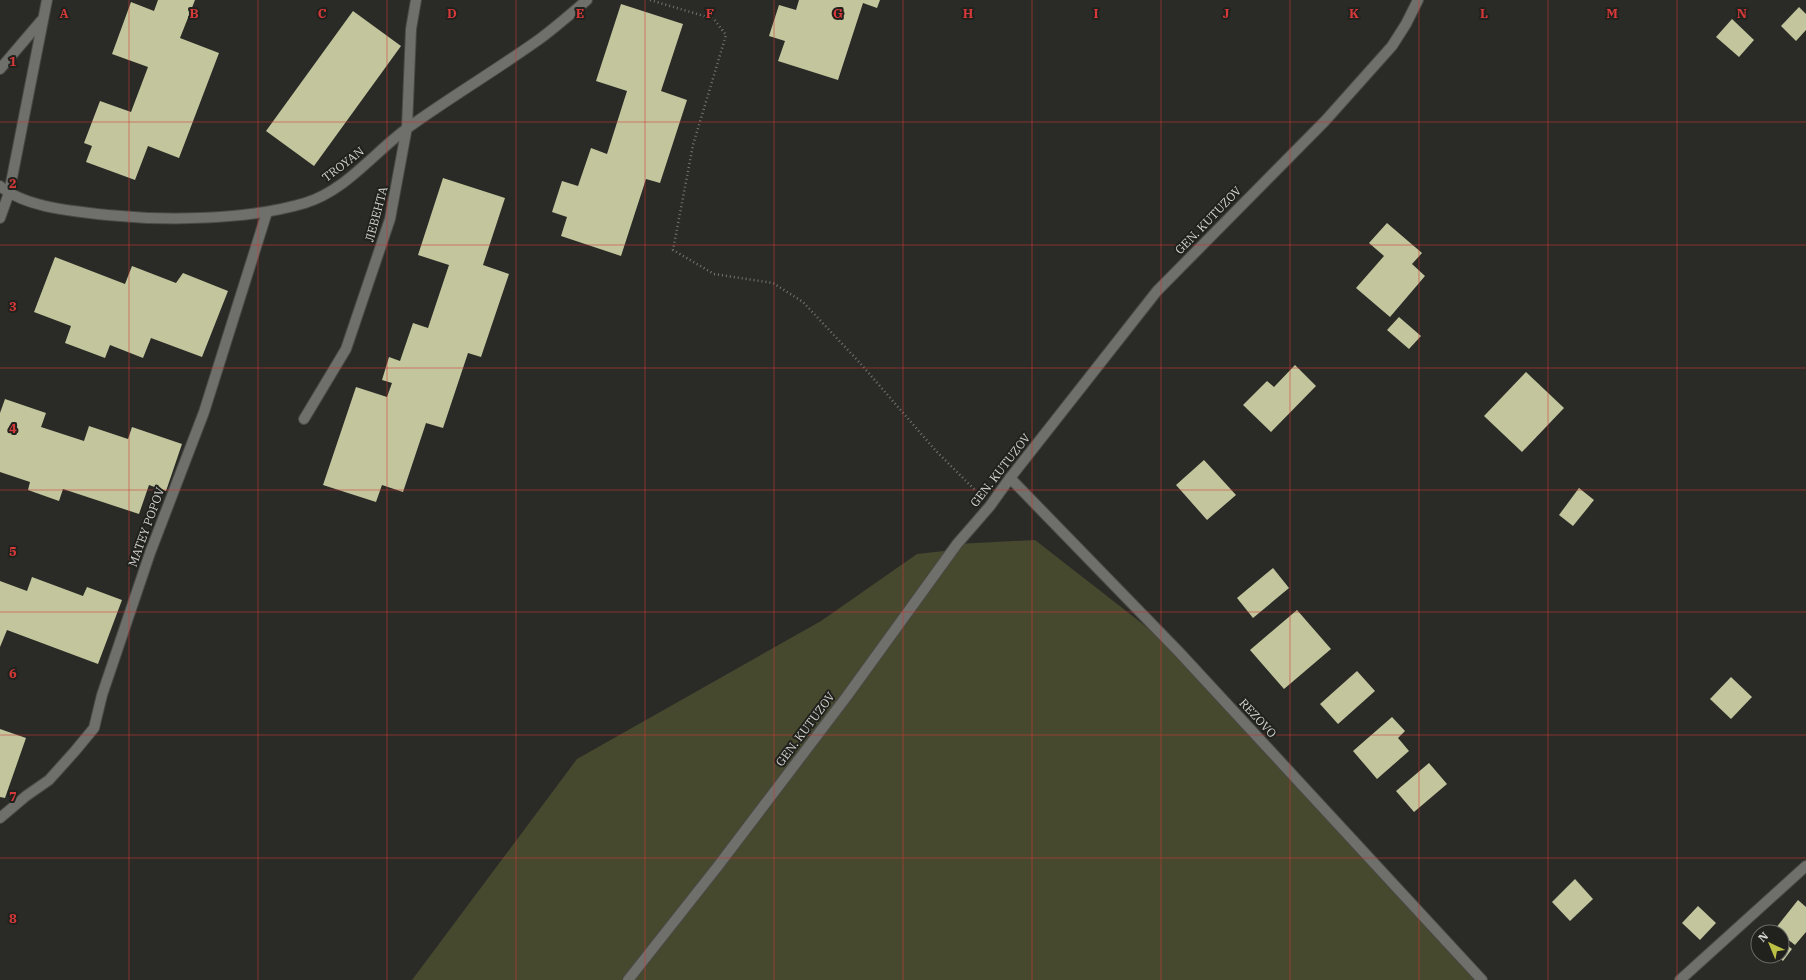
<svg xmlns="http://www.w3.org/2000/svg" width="1806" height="980" font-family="'IBM Plex Serif',serif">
  <rect width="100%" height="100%" fill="#2a2b27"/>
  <path fill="#47492e" d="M1035 540 1180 653 1482 980H412L577 759 821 621 917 554 953 550 957 544Z"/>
  <g fill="#c3c69c">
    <path d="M158 0H195L180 38 219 53 179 158 148 146 135 180 86 162 92 146 84 143 100 101 131 112 148 67 112 54 131 2 154 11Z"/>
    <path d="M799 0H880L877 8 863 3 838 80 778 61 785 41 769 36 779 5 796 10Z"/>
    <path d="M621 4 683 24 661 91 687 100 660 183 646 179 621 256 561 236 567 217 552 212 562 181 578 186 591 148 607 154 627 91 596 81Z"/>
    <path d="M1799 7 1806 14V30L1796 41 1781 26Z"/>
    <path d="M353 11 401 46 314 166 266 131Z"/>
    <path d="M1732 19 1754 40 1739 57 1716 37Z"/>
    <path d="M443 178 505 198 483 265 509 274 481 357 468 353 443 428 426 423 403 492 382 485 376 502 323 485 356 387 387 397 392 383 382 380 389 357 400 361 413 323 428 328 449 265 418 255Z"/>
    <path d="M1387 223 1422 253 1412 264 1425 276 1390 317 1356 288 1384 256 1369 243Z"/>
    <path d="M55 257 125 284 132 266 176 283 183 273 228 291 202 357 151 338 143 358 110 345 105 358 65 343 71 326 34 312Z"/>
    <path d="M1399 317 1421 336 1409 349 1387 330Z"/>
    <path d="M1295 365 1316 386 1271 432 1243 405 1267 381 1274 387Z"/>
    <path d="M1526 372 1564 408 1522 452 1484 416Z"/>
    <path d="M5 399 46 413 41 427 84 441 89 426 128 439 132 427 182 444 166 491 149 485 139 514 63 489 59 501 28 490 30 482 0 472V413Z"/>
    <path d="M1204 460 1236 495 1207 520 1176 485Z"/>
    <path d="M1579 488 1594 500 1573 526 1559 515Z"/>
    <path d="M1273 568 1289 588 1253 618 1237 598Z"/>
    <path d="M32 577 83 596 87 587 122 600 98 664 7 630 0 647V581L27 591Z"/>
    <path d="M1297 610 1331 649 1284 689 1250 650Z"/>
    <path d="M1357 671 1375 691 1338 724 1320 704Z"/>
    <path d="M1731 677 1752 697 1731 719 1710 699Z"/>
    <path d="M1392 717 1405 731 1398 738 1409 751 1377 779 1353 751Z"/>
    <path d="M0 729 26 738 5 798 0 797Z"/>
    <path d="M1429 763 1447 784 1414 812 1396 791Z"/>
    <path d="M1575 879 1593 899 1570 921 1552 902Z"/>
    <path d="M1798 900 1806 907V932L1795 945 1782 935V932H1778L1775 929Z"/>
    <path d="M1698 906 1716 923 1700 940 1682 923Z"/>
    <path d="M1782 941 1792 949 1783 961 1777 956H1782Z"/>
  </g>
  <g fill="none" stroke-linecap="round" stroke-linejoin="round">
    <g stroke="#494945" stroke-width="12">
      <g id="minor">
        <path d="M0 69 41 21"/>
        <path d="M0 186C26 208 74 211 107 215 167 221 248 220 305 203 347 190 374 152 409 127 452 96 498 69 541 38 557 26 572 13 587 0"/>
        <path d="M0 218 9 193 47 0"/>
        <path d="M304 419 346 349 390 219 407 127 411 29 416 0"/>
        <path d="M1010 478 1180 653 1482 980"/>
        <path d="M0 818 26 796 49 780 75 751 94 728 102 695 150 553 204 412 267 212"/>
        <path d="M628 980 718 866 847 696 957 544 990 506 1010 478 1157 291 1325 121 1392 46 1406 24 1418 0"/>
        <path d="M1680 980 1806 866"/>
      </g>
    </g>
    <path stroke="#747572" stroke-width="2.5" stroke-dasharray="1 3" stroke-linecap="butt" d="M650 0 714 19 726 35 693 145 673 250 714 274 773 283 803 302 860 363 936 451 976 491"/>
    <use href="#minor" stroke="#6f706b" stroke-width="10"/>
  </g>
  <path fill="none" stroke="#d63939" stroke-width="1" stroke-opacity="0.55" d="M129 0V980M258 0V980M387 0V980M516 0V980M645 0V980M774 0V980M903 0V980M1032 0V980M1161 0V980M1290 0V980M1419 0V980M1548 0V980M1677 0V980M0 122H1806M0 245H1806M0 368H1806M0 490H1806M0 612H1806M0 735H1806M0 858H1806"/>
  <g text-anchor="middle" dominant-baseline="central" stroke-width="4" stroke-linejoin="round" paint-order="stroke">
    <g font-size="12" fill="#d3d4d1" stroke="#21211d">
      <text transform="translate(343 164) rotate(-37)">TROYAN</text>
      <text transform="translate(376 214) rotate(-75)">ЛЕВЕНТА</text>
      <text transform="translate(1208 220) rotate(-46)">GEN. KUTUZOV</text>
      <text transform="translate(1000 470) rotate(-52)">GEN. KUTUZOV</text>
      <text transform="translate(146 527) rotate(-70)">MATEY POPOV</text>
      <text transform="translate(1258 718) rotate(47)">REZOVO</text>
      <text transform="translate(805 729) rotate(-53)">GEN. KUTUZOV</text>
    </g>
  </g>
  <g font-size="13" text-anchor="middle" font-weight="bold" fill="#d63939" stroke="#21211d" stroke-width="4" stroke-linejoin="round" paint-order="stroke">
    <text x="64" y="18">A</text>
    <text x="194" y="18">B</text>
    <text x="322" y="18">C</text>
    <text x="452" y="18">D</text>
    <text x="580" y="18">E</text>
    <text x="710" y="18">F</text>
    <text x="838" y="18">G</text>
    <text x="968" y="18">H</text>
    <text x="1096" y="18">I</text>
    <text x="1226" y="18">J</text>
    <text x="1354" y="18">K</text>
    <text x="1484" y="18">L</text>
    <text x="1612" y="18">M</text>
    <text x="1742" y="18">N</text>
    <text x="13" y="66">1</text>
    <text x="13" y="188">2</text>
    <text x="13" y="311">3</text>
    <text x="13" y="433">4</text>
    <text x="13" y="556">5</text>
    <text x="13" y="678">6</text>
    <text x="13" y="801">7</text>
    <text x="13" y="923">8</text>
  </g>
  <g transform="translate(1770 944) rotate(316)"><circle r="19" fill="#21211d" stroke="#686965"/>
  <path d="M0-3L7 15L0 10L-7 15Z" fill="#bcc044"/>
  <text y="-6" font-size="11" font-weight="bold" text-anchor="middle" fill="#d3d4d1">N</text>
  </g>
</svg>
